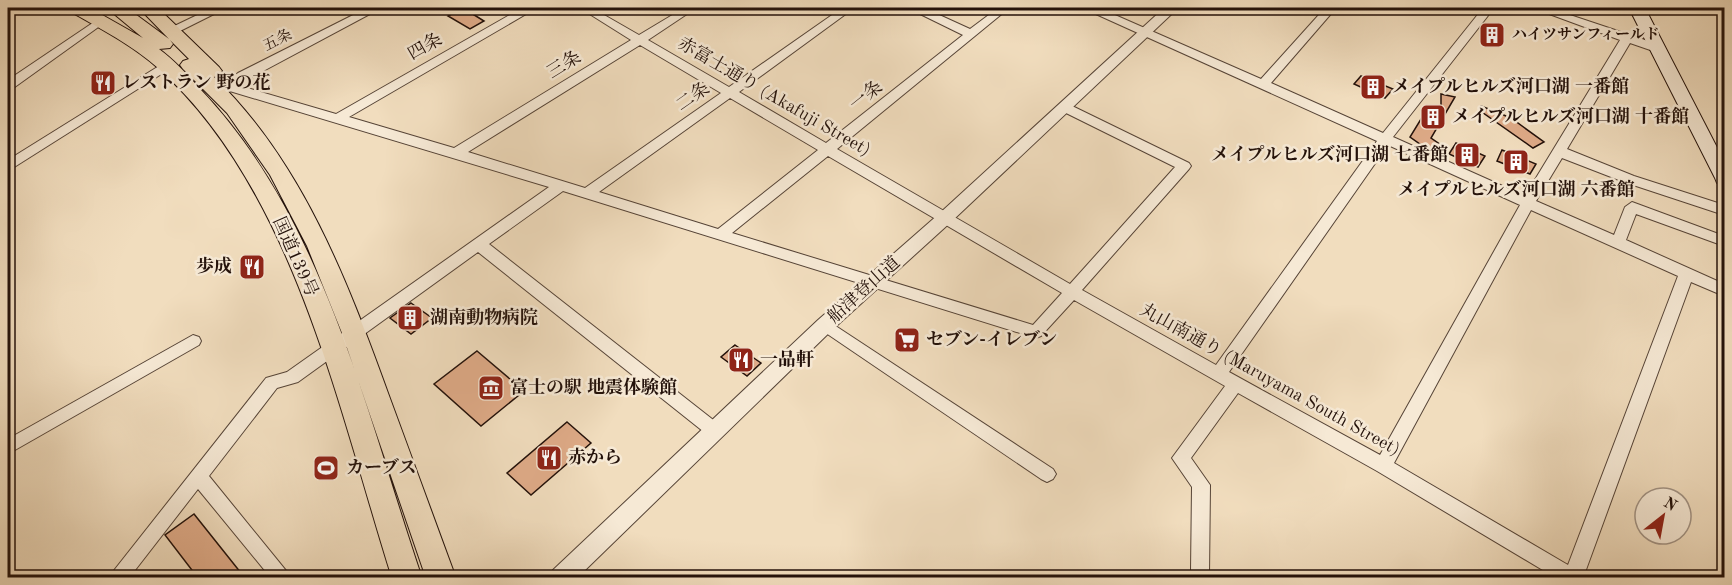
<svg xmlns="http://www.w3.org/2000/svg" width="1732" height="585" font-family="'Old Standard TT','Noto Serif JP',serif">
  <rect width="100%" height="100%" fill="#f1ddbe"/>
  <filter id="stains"><feTurbulence type="fractalNoise" baseFrequency=".00333" numOctaves="4"/><feColorMatrix values="0 0 0 0 .2 0 0 0 0 .09 0 0 0 0 .02 0 0 0 .5 -.17"/></filter>
  <radialGradient id="worn" r=".72"><stop offset=".6" stop-color="#630" stop-opacity="0"/><stop offset="1" stop-color="#630" stop-opacity=".3"/></radialGradient>
  <g fill="#dfab88" stroke="#23110a" stroke-width="1.5">
    <path d="M463 8 484 21 470 29 448 16Z"/>
    <path d="M1361 76 1393 89 1385 98 1354 84Z"/>
    <path d="M1441 94 1455 97 1431 138 1441 145 1430 151 1410 137 1429 106 1441 110Z"/>
    <path d="M1481 106 1511 118 1544 142 1533 148 1479 110Z"/>
    <path d="M1456 143 1485 156 1478 167 1449 154Z"/>
    <path d="M1502 150 1536 164 1530 174 1497 161Z"/>
    <path d="M411 303 432 318 411 334 390 318Z"/>
    <path d="M735 345 761 363 747 376 721 357Z"/>
    <path d="M477 351 524 391 481 426 434 384Z"/>
    <path d="M567 422 591 443 531 495 507 473Z"/>
    <path d="M194 514 245 578H198L165 535Z"/>
  </g>
  <g fill="none" stroke-linecap="round" stroke-linejoin="round">
    <g stroke="#564437" stroke-width="2">
      <g id="minor">
        <path d="M212 8H226L176 33 172 34 166 30Z"/>
        <path d="M367 8H381L237 85 336 114 522 8H534L533 10 349 117 454 148 631 40 580 8H592L639 35 684 8H696L648 40 729 87 842 8H854L739 92 826 143 963 35 912 10 911 8H924L970 29 998 8H1009L837 149 1070 284 1175 167 1060 110 1058 107 1060 104H1068L1189 163 1191 166 1189 169 1082 290 1216 365 1377 141 1087 10 1086 8H1099L1261 79 1325 8H1336L1271 83 1383 133 1483 8H1494L1393 137 1525 196 1620 40 1533 8H1549L1663 46 1665 49 1659 53 1630 43 1567 149 1634 176 1724 205V215L1624 182 1562 158 1536 201 1614 235 1625 207 1632 202 1724 236V246L1636 214 1626 240 1724 284V296L1691 282 1583 578H1556L1377 471 1238 393 1191 458 1210 485 1209 575 1208 578H1188L1191 571 1192 487 1172 458 1225 386 1074 300 1041 336 1036 338 563 191 489 244 721 426 723 431 721 436 715 438 709 436 478 252 298 382 277 388 209 476 292 578H271L198 489 129 578H108L266 378 287 372 549 187 223 89 221 86 238 73ZM640 45 721 93 585 188 468 152ZM730 98 818 150 718 229 599 192ZM1388 145 1520 205 1380 455 1229 372ZM828 156 1062 293 1033 325 732 233ZM1531 210 1678 276 1568 565 1394 463Z"/>
        <path d="M100 18 106 21 104 23 12 89 8 90V80Z"/>
        <path d="M167 61 173 65 171 68 8 171V160Z"/>
        <path d="M825 319 1053 469 1056 474 1053 479 1047 482 1041 479 820 329 817 325 820 321Z"/>
        <path d="M193 335 199 337 201 341 199 345 8 454V439Z"/>
      </g>
    </g>
    <g stroke="#564437" stroke-width="2">
      <path id="tertiary" d="M1164 8H1178L952 221 832 330 577 578H550L553 570 818 320 940 213Z"/>
    </g>
    <g stroke="#23110a" stroke-width="2">
      <path id="secondary" d="M1629 8H1645L1724 161V185L1717 183 1715 178Z"/>
    </g>
    <g stroke="#23110a" stroke-width="2">
      <path id="trunk" d="M68 8H90L143 38 107 8H127L169 39 139 8H158L219 67 222 71 219 75 214 77C302 162 347 280 388 393 411 455 433 516 456 578H426L342 333 307 246 270 175 227 113 183 69 180 65 183 61 189 59 170 40 173 44 170 48 159 49C175 61 188 75 201 90 324 219 366 413 422 578H392C339 411 294 189 158 68 132 45 101 29 71 12Z"/>
    </g>
    <use href="#minor" fill="#f6e9d5" fill-rule="evenodd"/>
    <use href="#tertiary" fill="#f6e9d5" fill-rule="evenodd"/>
    <use href="#secondary" fill="#f6e9d5" fill-rule="evenodd"/>
    <use href="#trunk" fill="#f1ddbe" fill-rule="evenodd"/>
  </g>
  <defs>
    <g id="building-square" transform="scale(1.35)"><rect x="-9" y="-9" width="18" height="18" rx="4" fill="#8f2418" stroke="#f6e9d5"/><path d="M-4-6H4V6H1V3H-1V6H-4ZM-2.5-4.3h1.7v1.8h-1.7ZM.8-4.3h1.7v1.8H.8ZM-2.5-1h1.7V.8h-1.7ZM.8-1h1.7V.8H.8Z" fill="#fff"/></g>
    <g id="restaurant-square" transform="scale(1.35)"><rect x="-9" y="-9" width="18" height="18" rx="4" fill="#8f2418" stroke="#f6e9d5"/><path d="M-5-6h1v4h1v-4h1v4h1v-4h1v5L-1.5 .5V6h-2V.5L-5-1ZM5-6V6H3V1.5H1.5Q1.5-4 5-6Z" fill="#fff"/></g>
    <g id="supermarket-square" transform="scale(1.35)"><rect x="-9" y="-9" width="18" height="18" rx="4" fill="#8f2418" stroke="#f6e9d5"/><path d="M-6-5.5h2.5l.6 2H6L4.5 2H-2.5L-4.4-4H-6ZM-1.5 3.2a1.3 1.3 0 1 0 .1 0ZM3 3.2a1.3 1.3 0 1 0 .1 0Z" fill="#fff"/></g>
    <g id="museum-square" transform="scale(1.35)"><rect x="-9" y="-9" width="18" height="18" rx="4" fill="#8f2418" stroke="#f6e9d5"/><path d="M0-6L6-3V-2H-6V-3ZM-5-1h2V3h-2ZM-1-1h2V3h-2ZM3-1h2V3H3ZM-6 4H6V6H-6Z" fill="#fff"/></g>
    <g id="stadium-square" transform="scale(1.35)"><rect x="-9" y="-9" width="18" height="18" rx="4" fill="#8f2418" stroke="#f6e9d5"/><path d="M0-5a6.5 5 0 1 0 0 10a6.5 5 0 1 0 0-10ZM-3.5-1.8h7v3.6h-7Z" fill="#fff"/></g>
  </defs>
  <g fill-rule="evenodd">
    <use href="#building-square" x="1492" y="35"/>
    <use href="#restaurant-square" x="103" y="83"/>
    <use href="#building-square" x="1373" y="87"/>
    <use href="#building-square" x="1433" y="117"/>
    <use href="#building-square" x="1467" y="155"/>
    <use href="#building-square" x="1516" y="162"/>
    <use href="#restaurant-square" x="252" y="267"/>
    <use href="#building-square" x="410" y="318"/>
    <use href="#supermarket-square" x="907" y="340"/>
    <use href="#restaurant-square" x="741" y="360"/>
    <use href="#museum-square" x="491" y="388"/>
    <use href="#restaurant-square" x="549" y="458"/>
    <use href="#stadium-square" x="326" y="468"/>
  </g>
  <g text-anchor="middle" dominant-baseline="central" stroke-width="5" stroke-linejoin="round" paint-order="stroke">
    <g font-size="15" font-weight="bold" fill="#23110a" stroke="#f6e9d5" text-anchor="start">
      <text x="1512" y="35">ハイツサンフィールド</text>
    </g>
    <g font-size="15" fill="#23110a" stroke="#f6e9d5">
      <text transform="translate(278 41) rotate(-27)">五条</text>
    </g>
    <g font-size="18" fill="#23110a" stroke="#f6e9d5">
      <text transform="translate(425 47) rotate(-30)">四条</text>
      <text transform="translate(564 65) rotate(-32)">三条</text>
      <text transform="translate(866 96) rotate(-39)">一条</text>
      <text transform="translate(693 97) rotate(-35)">二条</text>
      <text transform="translate(774 97) rotate(30)">赤富士通り (Akafuji Street)</text>
      <text transform="translate(295 257) rotate(66)">国道139号</text>
      <text transform="translate(864 290) rotate(-42)">船津登山道</text>
      <text transform="translate(1270 380) rotate(29)">丸山南通り (Maruyama South Street)</text>
    </g>
    <g font-size="18" font-weight="bold" fill="#23110a" stroke="#f6e9d5" text-anchor="start">
      <text x="122" y="83">レストラン 野の花</text>
      <text x="1392" y="87">メイプルヒルズ河口湖 一番館</text>
      <text x="1452" y="117">メイプルヒルズ河口湖 十番館</text>
      <text x="1448" y="155" text-anchor="end">メイプルヒルズ河口湖 七番館</text>
      <text x="1516" y="190" text-anchor="middle">メイプルヒルズ河口湖 六番館</text>
      <text x="232" y="267" text-anchor="end">歩成</text>
      <text x="430" y="318">湖南動物病院</text>
      <text x="926" y="340">セブン-イレブン</text>
      <text x="760" y="360">一品軒</text>
      <text x="510" y="388">富士の駅 地震体験館</text>
      <text x="568" y="458">赤から</text>
      <text x="346" y="468">カーブス</text>
    </g>
  </g>
  <rect width="1732" height="585" fill="none" stroke="#f1ddbe" stroke-width="30"/>
  <rect x="9" y="9" width="1714" height="567" fill="none" stroke="#23110a" stroke-width="3"/>
  <rect x="15" y="15" width="1702" height="555" fill="none" stroke="#23110a" stroke-width="1.5"/>
  <g transform="translate(1663 516) rotate(31)"><circle r="28" fill="#f6e9d5" stroke="#a29384" stroke-width="1.5"/>
  <path d="M0-4.5L10 22L0 15L-10 22Z" fill="#8f2418"/>
  <text y="-9" font-size="16" font-weight="bold" text-anchor="middle" fill="#23110a">N</text>
  </g>
  <rect width="100%" height="100%" filter="url(#stains)"/>
  <rect width="100%" height="100%" fill="url(#worn)"/>
</svg>
